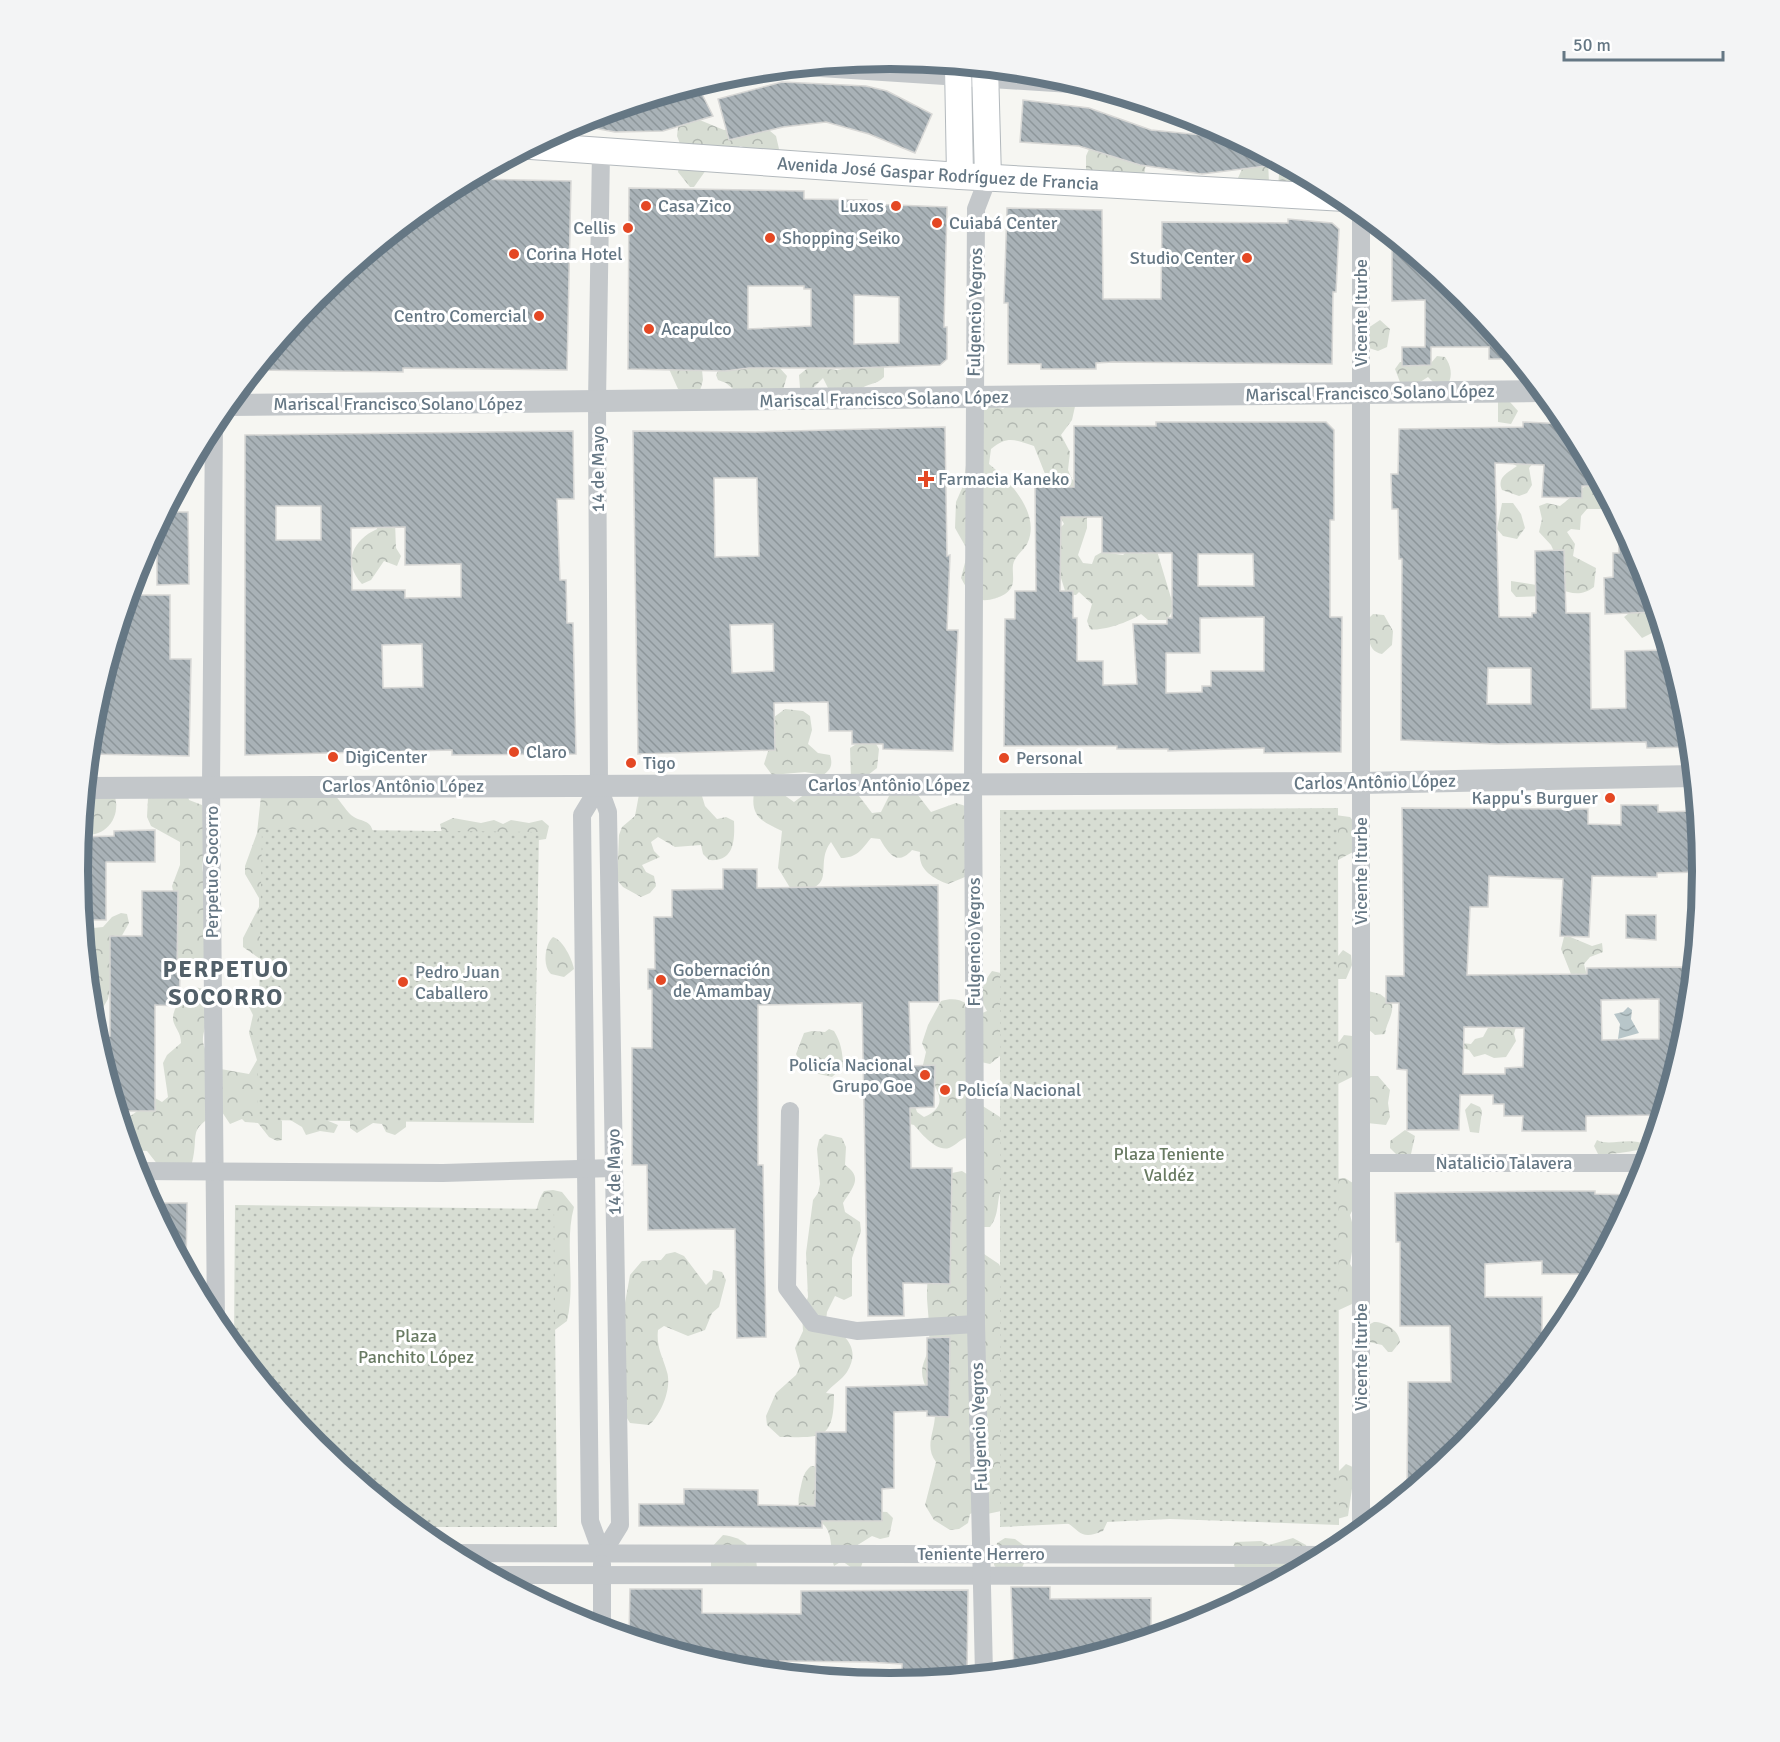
<svg xmlns="http://www.w3.org/2000/svg" width="1780" height="1742" font-family="Signika,sans-serif">
  <defs>
    <pattern id="forest-crowns" width="20" height="18" patternUnits="userSpaceOnUse" patternTransform="scale(1.5)"><rect width="20" height="18" fill="#d7ddd3"/><path d="M2 6a3 3 0 1 1 6 0M12 15a3 3 0 1 1 6 0" fill="none" stroke="#b2b8b1"/></pattern>
    <pattern id="park-dots" width="8" height="8" patternUnits="userSpaceOnUse" patternTransform="scale(1.5)"><rect width="8" height="8" fill="#d7ddd3"/><path d="M2 2h.1M6 6h.1" fill="none" stroke="#b2b8b1" stroke-width="1.8" stroke-linecap="round"/></pattern>
    <pattern id="water-waves" width="16" height="10" patternUnits="userSpaceOnUse" patternTransform="scale(1.5)"><rect width="16" height="10" fill="#b8c6c9"/><path d="M0 5q4-4 8 0t8 0" fill="none" stroke="#99a6a9"/></pattern>
    <pattern id="building-back-hatch" width="6" height="6" patternUnits="userSpaceOnUse" patternTransform="scale(1.5)"><rect width="6" height="6" fill="#a9b2b7"/><path d="M-1 5l2 2M0 0l6 6M5-1l2 2" fill="none" stroke="#8d969a"/></pattern>
  </defs>
  <rect width="100%" height="100%" fill="#f6f6f2"/>
  <g fill="url(#forest-crowns)">
    <path d="M690 116 724 130 763 125 776 136 779 149 775 157 740 146 728 163 714 145 697 146 706 170 694 187H690L678 172 682 149 677 136 678 127 682 119Z"/>
    <path d="M1090 147 1146 162 1144 177 1086 175V156Z"/>
    <path d="M1268 162 1269 182 1237 180 1243 167Z"/>
    <path d="M1280 163 1331 190 1278 186Z"/>
    <path d="M1380 320 1390 329 1387 347 1378 351 1369 348 1368 328Z"/>
    <path d="M1437 356 1445 357C1451 365 1453 376 1448 384H1435L1428 377 1417 384 1400 382 1395 369 1400 362 1431 363Z"/>
    <path d="M875 362 884 367V377C877 385 866 383 860 390H829L823 378 813 388H800L799 375 809 367 837 370Z"/>
    <path d="M778 366 787 376 783 390 733 389 726 383 718 380 716 375 720 367Z"/>
    <path d="M669 369 702 370 703 380 699 394 678 389Z"/>
    <path d="M1498 401 1510 402 1518 411 1511 424 1498 422Z"/>
    <path d="M1076 402 1072 420 1061 435 1070 452 1068 470 1072 479 1085 490 1087 499V528L1078 555 1083 563 1092 564 1095 556 1102 552 1123 555 1133 546 1143 554 1157 551 1174 608 1167 620H1148L1141 614C1132 621 1101 632 1090 629L1087 621 1092 604 1079 592 1076 595 1066 594 1061 578 1045 570 1058 530 1064 524 1060 516 1061 490 1047 479 1034 446C1015 440 1008 435 991 449L989 464C1010 481 1040 513 1028 542 1025 550 1014 556 1013 565 1012 573 1015 581 1011 588 1007 594 1002 596 996 598 976 605 970 595 961 578L968 551 955 528 956 502 963 486 971 431 987 403 1003 409 1010 403Z"/>
    <path d="M1535 461 1529 468 1532 485 1527 493 1519 496 1502 490C1496 477 1509 472 1517 466L1511 463Z"/>
    <path d="M1599 483 1610 503 1601 509H1587L1581 516 1580 530 1571 529 1567 532 1575 544 1573 556 1596 568 1594 587C1582 596 1572 594 1559 589L1557 558 1551 545 1539 532 1542 519 1539 506 1547 503 1560 506C1574 496 1579 485 1599 483Z"/>
    <path d="M1502 503H1513L1521 514 1525 528 1517 539 1503 536 1497 529Z"/>
    <path d="M376 520 395 522 396 548 401 556 397 566 384 561 371 580 362 584C342 562 353 540 377 529Z"/>
    <path d="M1511 581 1543 586 1544 596 1516 597 1511 591Z"/>
    <path d="M1638 606 1657 615 1664 637 1654 632 1642 638 1624 617Z"/>
    <path d="M1373 614 1384 615 1393 631 1392 645 1382 654C1365 651 1369 631 1370 617Z"/>
    <path d="M785 709 803 711 810 716 812 730 808 744 818 753 830 755C833 764 831 770 823 775L805 772 772 775 764 764 769 748 770 720Z"/>
    <path d="M871 735 879 749 877 768 868 775 851 780 850 748Z"/>
    <path d="M86 781 115 797C121 819 104 839 81 834Z"/>
    <path d="M816 786 856 792 872 813 881 812 889 796 897 789 914 790 931 812 956 803 972 808 965 877 948 884C933 878 918 870 920 852L912 850C897 867 888 853 880 839L871 838C862 849 857 858 841 858L831 842C813 865 841 890 792 891L778 868 782 831C764 822 750 818 754 793L780 792 794 802Z"/>
    <path d="M328 788C337 796 342 805 349 813 360 825 372 815 374 838L272 1112 282 1121V1140L277 1141 269 1137 258 1123 245 1122 242 1119 230 1124 222 1112C184 1129 201 1134 191 1167L158 1165 147 1151 130 1150 121 1123 155 1098 162 1102 168 1097 163 1063 167 1055 181 1043C181 1032 175 1029 173 1020 172 1008 183 998 188 988 228 983 201 1025 203 1042 204 1050 211 1060 215 1068L249 1074 257 1060 249 1033 253 1015 245 999 246 991 255 987 263 988 266 963 243 947V938L259 907V898L245 874V866L257 833 261 796Z"/>
    <path d="M640 789 702 796 705 806 717 819 726 817 734 821C735 841 734 862 709 860L703 854 701 845 675 847 658 837 651 842 654 851 660 857 642 865 646 872 654 876 656 886 650 893 641 897 623 887 617 880 619 835 622 827 635 816Z"/>
    <path d="M188 796 189 800 202 805 211 843C204 856 199 864 205 878L208 962C195 973 183 973 170 962L174 895 172 886 180 865V842L151 826 147 817 148 798Z"/>
    <path d="M1335 815 1350 817 1356 824 1353 852 1338 860Z"/>
    <path d="M453 818 481 823 494 820 503 824 511 820 529 823 542 820 549 826 546 839 532 841 442 833 440 824Z"/>
    <path d="M121 913 127 914 129 923 120 939 108 999 101 1011 92 1014 83 929 103 927 112 917Z"/>
    <path d="M1568 936 1592 946 1602 943 1603 952 1590 957 1584 964 1587 976 1568 977 1571 974 1561 949 1564 937Z"/>
    <path d="M553 937C563 940 572 959 574 969L564 977 551 974C542 966 545 944 553 937Z"/>
    <path d="M1343 950 1351 955 1352 965 1346 979H1337L1338 956Z"/>
    <path d="M992 971 1001 973 1005 1052 990 1064 981 1062 978 1103 1000 1117 1004 1184C995 1198 1001 1213 990 1227H980L984 1254 999 1264 1111 1514 1103 1531C1078 1542 1080 1528 1062 1520L1006 1510 987 1514 979 1510 970 1514 968 1523 959 1529 950 1530 934 1520 925 1505 936 1462C924 1446 935 1432 935 1414 935 1399 921 1385 922 1370 923 1361 929 1352 929 1344 930 1328 928 1313 927 1299 926 1260 941 1218 949 1181L952 1173 962 1171 970 1176 974 1142 965 1138C960 1140 953 1147 949 1148 936 1152 921 1133 914 1125L905 1123 898 1107 914 1103 917 1112 924 1117C953 1105 935 1085 922 1069L926 1052 922 1043 928 1025 941 1001C959 996 967 1003 980 1014L987 1011C978 997 982 984 992 971Z"/>
    <path d="M1368 991 1380 994 1392 1003C1394 1015 1386 1023 1385 1034L1375 1035 1368 1029Z"/>
    <path d="M1489 1026 1516 1027 1514 1034 1516 1041 1506 1057 1494 1058 1485 1054 1474 1057 1469 1050 1462 1048V1043L1471 1044 1475 1039 1483 1037Z"/>
    <path d="M829 1029 834 1031C841 1042 843 1054 843 1067L832 1077 814 1073 808 1065 800 1062 796 1054 804 1033 812 1031 825 1032Z"/>
    <path d="M1344 1035 1352 1036 1355 1040 1354 1076 1338 1084 1335 1042H1339Z"/>
    <path d="M1370 1076H1378L1390 1090 1388 1103 1390 1117 1386 1125 1367 1123Z"/>
    <path d="M1471 1103 1480 1107 1482 1111 1479 1133 1470 1132 1465 1110Z"/>
    <path d="M406 1117V1127L395 1135 386 1132 382 1124 373 1123 357 1133 350 1128V1120Z"/>
    <path d="M287 1118 326 1120 338 1125 334 1133 320 1131 306 1135 302 1127Z"/>
    <path d="M1405 1130 1415 1136 1411 1154 1398 1156 1390 1148V1141Z"/>
    <path d="M825 1134 842 1138 846 1147 845 1165C864 1178 852 1188 843 1203L845 1212 860 1222 861 1231 852 1258V1296L844 1300 835 1296 827 1312 826 1321C844 1335 862 1347 847 1372 842 1380 832 1385 826 1393L834 1394C834 1442 820 1437 780 1437L767 1425 766 1416 776 1393 796 1375 800 1366 795 1348 803 1331 802 1313 808 1297 806 1253 813 1200 818 1193 820 1184 817 1149 819 1140Z"/>
    <path d="M1597 1140C1610 1147 1630 1136 1646 1145V1149C1629 1151 1615 1155 1598 1154L1594 1146Z"/>
    <path d="M1345 1178 1356 1185V1203L1350 1215 1355 1233 1350 1264 1355 1272 1352 1304 1339 1310 1331 1306 1336 1179Z"/>
    <path d="M553 1190 562 1192 574 1207C564 1243 576 1284 567 1321L552 1332C546 1297 523 1219 544 1191Z"/>
    <path d="M675 1252 684 1256 706 1285 712 1279 713 1270 722 1272 726 1280 719 1307 712 1313 705 1330 688 1336 664 1326 658 1330C656 1347 663 1357 667 1372 672 1388 661 1415 649 1425L630 1423 625 1415V1303L630 1275 642 1261 661 1260 666 1254Z"/>
    <path d="M1374 1322C1385 1322 1399 1330 1400 1342L1392 1352H1388L1382 1345 1369 1342 1368 1325Z"/>
    <path d="M1346 1464 1355 1468 1348 1516 1337 1519 1338 1472Z"/>
    <path d="M811 1466 820 1467 868 1511 887 1512 893 1518 889 1537 880 1539 872 1536 856 1546 864 1558 861 1567 852 1568 842 1561 834 1566C830 1555 833 1543 828 1531 818 1509 790 1527 801 1486 803 1477 804 1472 811 1466Z"/>
    <path d="M723 1535C743 1537 757 1549 757 1570L711 1567V1548Z"/>
    <path d="M1005 1538 1015 1539 1026 1547 1025 1561 1021 1570 997 1569 994 1565 997 1543Z"/>
    <path d="M1293 1538 1306 1545 1312 1562C1295 1572 1252 1598 1237 1583L1232 1549 1235 1542 1261 1541 1269 1545Z"/>
  </g>
  <g fill="url(#park-dots)">
    <path d="M1338 808 1339 1525 1170 1519 1000 1527V810Z"/>
    <path d="M262 829 539 832 534 1123 257 1120Z"/>
    <path d="M235 1205 554 1209 557 1527H415L315 1445 234 1347Z"/>
  </g>
  <path fill="url(#water-waves)" d="M1628 1007 1632 1010 1631 1019 1639 1033 1618 1039 1620 1024 1614 1014 1623 1012Z"/>
  <g fill="url(#building-back-hatch)" stroke="#d7d7d5" stroke-width="1.5" fill-rule="evenodd">
    <path d="M782 82 866 86 887 91 932 114 915 153 869 134 826 122 783 127 729 140 718 99Z"/>
    <path d="M697 84 713 116 663 131 615 132 572 124Z"/>
    <path d="M1023 100 1089 108 1151 130 1202 135 1222 132 1282 164 1202 174 1140 165 1079 146 1020 142Z"/>
    <path d="M469 179 571 181 567 370 403 368V372L256 370 316 296 439 195Z"/>
    <path d="M629 188 804 191V199L867 200V204L947 207 944 327H947V359L940 365 855 368H749L725 371 628 369ZM748 286H804V289H811V326L748 329ZM854 295 899 297V343L854 344Z"/>
    <path d="M1007 208 1102 210 1103 299H1161L1162 222 1288 223V219L1332 223 1339 229 1336 292H1333L1332 364 1113 362 1096 363V369H1041V364H1008V303H1004Z"/>
    <path d="M1392 237 1466 298 1516 359H1489V347H1431V365L1402 366V347H1425V300L1392 301Z"/>
    <path d="M1156 422H1326L1334 430V520H1330V617H1342L1341 752 1264 753V748L1168 751V749H1117V746H1004L1005 619H1015V591H1036L1035 487H1074V426H1156ZM1061 517H1102V553H1172V618H1167V624H1133L1137 684 1103 685V661H1077V618H1073V591H1060ZM1198 554H1253L1254 586H1198ZM1264 617V671H1211V686H1202V692L1166 693V653H1200V618Z"/>
    <path d="M1523 422 1568 424 1601 486H1582V498L1542 497 1544 465 1495 463 1499 617H1532V613H1536L1535 551 1564 550 1566 613H1590L1591 709 1626 708 1625 651 1668 650 1687 713 1690 747 1647 748 1646 742 1497 744 1401 740 1402 559H1399L1398 509H1392L1391 474H1398L1399 429 1523 427ZM1488 668H1531V704H1487Z"/>
    <path d="M945 427 947 556 950 555 947 630H958L953 751 883 749V744H852V731H829L828 702 774 703 775 750 638 754 633 431 756 432ZM714 478H757L759 556 715 557ZM773 624 774 671 732 673 730 625Z"/>
    <path d="M573 431 574 499H557L560 580H566L567 623H573L576 754 452 755V750L245 755V435ZM276 506H321V540H276ZM405 527V565L461 564V597L405 598V590H352L351 528ZM422 644 423 687 383 688 382 645Z"/>
    <path d="M165 512H188L189 584 157 585V555L142 556Z"/>
    <path d="M1618 519 1641 560 1657 612 1605 614 1604 578 1613 577V553H1619Z"/>
    <path d="M129 595H170V659H191L189 756 89 754 93 712Z"/>
    <path d="M1621 805H1658V812L1697 811 1702 872 1657 873V877L1592 876 1589 937 1560 936 1563 879 1489 876 1488 907H1470L1467 975 1587 974V968L1693 967 1687 1030 1661 1115 1586 1116V1131H1522L1523 1116H1504V1104H1493V1095H1460L1459 1130H1407V1070L1397 1069 1399 1003H1386V976H1404L1402 808 1588 809V824L1621 825ZM1659 999V1039L1602 1040 1601 1000ZM1464 1027 1524 1028 1523 1067 1505 1068V1074H1463Z"/>
    <path d="M155 830V862H106V920H82L78 871 81 837 114 836V831Z"/>
    <path d="M723 869H757V888L938 885 939 1002H909L911 1066 935 1065 934 1107 910 1108 911 1168H952L950 1284 903 1283 904 1316H868L862 1003 758 1005V1165H763L766 1337 737 1338 735 1229 648 1230 647 1165H632V1048H652V989H648V969H655L654 917H672V890L723 889Z"/>
    <path d="M142 891H178L177 974H180L179 1006 155 1005V1111H118L95 1037 110 1036V936H142Z"/>
    <path d="M1626 915H1656V940L1626 938Z"/>
    <path d="M1542 1191H1595V1194L1634 1195 1592 1274H1542V1261L1485 1264V1297H1542V1331H1559L1464 1446 1407 1493 1408 1382H1451L1450 1326H1400V1242H1396L1395 1193Z"/>
    <path d="M150 1203H187L186 1270 156 1213Z"/>
    <path d="M950 1337 949 1417 927 1416V1411L894 1412V1488L882 1489V1521H822V1528L639 1526V1504H684V1489L758 1490V1505L815 1506 816 1432H846V1387L927 1385V1338Z"/>
    <path d="M1011 1587H1050V1599L1151 1598V1637L1048 1668 1014 1671Z"/>
    <path d="M630 1589H702V1613L801 1614V1591L968 1590 967 1676 902 1682V1664L868 1662 780 1661V1672L731 1668 702 1659V1653H681L629 1637Z"/>
  </g>
  <g fill="none" stroke-linecap="round" stroke-linejoin="round">
    <g stroke="#b3b9bd" stroke-width="28">
      <g id="secondary">
        <path d="M958 65 960 176"/>
        <path d="M985 68 988 178"/>
        <path id="s1" d="M531 146 960 176 1345 198"/>
      </g>
    </g>
    <g stroke="#c3c7ca" stroke-width="18">
      <path d="M805 67 1086 85"/>
      <path d="M1361 211V1530"/>
      <path d="M214 420 211 786 216 1324"/>
      <path d="M599 787 582 815 590 1521 602 1554 620 1525 608 812 599 787 597 402 601 151"/>
      <path d="M790 1111 787 1288 813 1323 857 1331 976 1324"/>
      <path d="M1361 1163H1646"/>
      <path d="M136 1171 443 1173 614 1168"/>
      <path d="M451 1553 1326 1555"/>
      <path d="M602 1564V1629"/>
      <path d="M492 1575 1287 1576"/>
      <path d="M984 1674 976 1324 973 784 976 209 988 178"/>
    </g>
    <g stroke="#c3c7ca" stroke-width="22">
      <path d="M227 405 1542 391"/>
      <path d="M86 788 1361 783 1693 776"/>
    </g>
    <use href="#secondary" stroke="#fff" stroke-width="26"/>
  </g>
  <g fill="#e44824" stroke="#fff" stroke-width="2">
    <circle cx="646" cy="206" r="6"/>
    <circle cx="896" cy="206" r="6"/>
    <circle cx="937" cy="223" r="6"/>
    <circle cx="628" cy="228" r="6"/>
    <circle cx="770" cy="238" r="6"/>
    <circle cx="514" cy="254" r="6"/>
    <circle cx="1247" cy="258" r="6"/>
    <circle cx="539" cy="316" r="6"/>
    <circle cx="649" cy="329" r="6"/>
    <path d="M923 470h6v6h6v6h-6v6h-6v-6h-6v-6h6z"/>
    <circle cx="514" cy="752" r="6"/>
    <circle cx="333" cy="757" r="6"/>
    <circle cx="1004" cy="758" r="6"/>
    <circle cx="631" cy="763" r="6"/>
    <circle cx="1610" cy="798" r="6"/>
    <circle cx="661" cy="980" r="6"/>
    <circle cx="403" cy="982" r="6"/>
    <circle cx="925" cy="1075" r="6"/>
    <circle cx="945" cy="1090" r="6"/>
  </g>
  <g text-anchor="middle" dominant-baseline="central" stroke-width="6" stroke-linejoin="round" paint-order="stroke">
    <g font-size="18" fill="#657784" stroke="#fff">
      <text stroke="none"><textPath href="#s1" startOffset="408">Avenida José Gaspar Rodríguez de Francia</textPath></text>
      <text transform="translate(975 312) rotate(-89)">Fulgencio Yegros</text>
      <text transform="translate(1361 313) rotate(-90)">Vicente Iturbe</text>
      <text transform="translate(1370 393) rotate(-1)">Mariscal Francisco Solano López</text>
      <text transform="translate(884 399) rotate(-1)">Mariscal Francisco Solano López</text>
      <text x="398" y="404">Mariscal Francisco Solano López</text>
      <text transform="translate(598 469) rotate(-90)">14 de Mayo</text>
      <text transform="translate(1375 782) rotate(-1)">Carlos Antônio López</text>
      <text x="889" y="785">Carlos Antônio López</text>
      <text x="403" y="786">Carlos Antônio López</text>
      <text transform="translate(1361 871) rotate(-90)">Vicente Iturbe</text>
      <text transform="translate(212 872) rotate(-90)">Perpetuo Socorro</text>
      <text transform="translate(974 942) rotate(-90)">Fulgencio Yegros</text>
      <text x="1504" y="1163">Natalicio Talavera</text>
      <text transform="translate(614 1172) rotate(-91)">14 de Mayo</text>
      <text transform="translate(1361 1357) rotate(-90)">Vicente Iturbe</text>
      <text transform="translate(979 1427) rotate(-92)">Fulgencio Yegros</text>
      <text x="981" y="1554">Teniente Herrero</text>
    </g>
    <g font-size="18" fill="#657784" stroke="#fff" text-anchor="start">
      <text x="658" y="206">Casa Zico</text>
      <text x="884" y="206" text-anchor="end">Luxos</text>
      <text x="949" y="223">Cuiabá Center</text>
      <text x="616" y="228" text-anchor="end">Cellis</text>
      <text x="782" y="238">Shopping Seiko</text>
      <text x="526" y="254">Corina Hotel</text>
      <text x="1235" y="258" text-anchor="end">Studio Center</text>
      <text x="527" y="316" text-anchor="end">Centro Comercial</text>
      <text x="661" y="329">Acapulco</text>
      <text x="938" y="479">Farmacia Kaneko</text>
      <text x="526" y="752">Claro</text>
      <text x="345" y="757">DigiCenter</text>
      <text x="1016" y="758">Personal</text>
      <text x="643" y="763">Tigo</text>
      <text x="1598" y="798" text-anchor="end">Kappu's Burguer</text>
      <text x="673" y="970">Gobernación<tspan x="673" dy="21">de Amambay</tspan></text>
      <text x="415" y="972">Pedro Juan<tspan x="415" dy="21">Caballero</tspan></text>
      <text x="913" y="1065" text-anchor="end">Policía Nacional<tspan x="913" dy="21">Grupo Goe</tspan></text>
      <text x="957" y="1090">Policía Nacional</text>
    </g>
    <g font-size="18" fill="#697b63" stroke="#fff">
      <text x="1169" y="1154">Plaza Teniente<tspan x="1169" dy="21">Valdéz</tspan></text>
      <text x="416" y="1336">Plaza<tspan x="416" dy="21">Panchito López</tspan></text>
    </g>
    <g font-size="24" font-weight="bold" letter-spacing="1.5" fill="#526069" stroke="#fff">
      <text x="226" y="969">PERPETUO<tspan x="226" dy="28">SOCORRO</tspan></text>
    </g>
  </g>
  <path d="M0 0H1780V1742H0ZM88 871a802 802 0 1 1 1604 0a802 802 0 1 1-1604 0Z" fill="#f3f4f5" fill-rule="evenodd"/>
  <path fill="none" stroke="#657784" stroke-width="8" d="M88 871a802 802 0 1 1 1604 0a802 802 0 1 1-1604 0Z"/>
  <path d="M1564 51v9h159v-9" fill="none" stroke="#657784" stroke-width="3"/>
  <text x="1573" y="51" font-size="18" fill="#657784" stroke="#ffffff" stroke-width="4.5" paint-order="stroke">50 m</text>
</svg>
